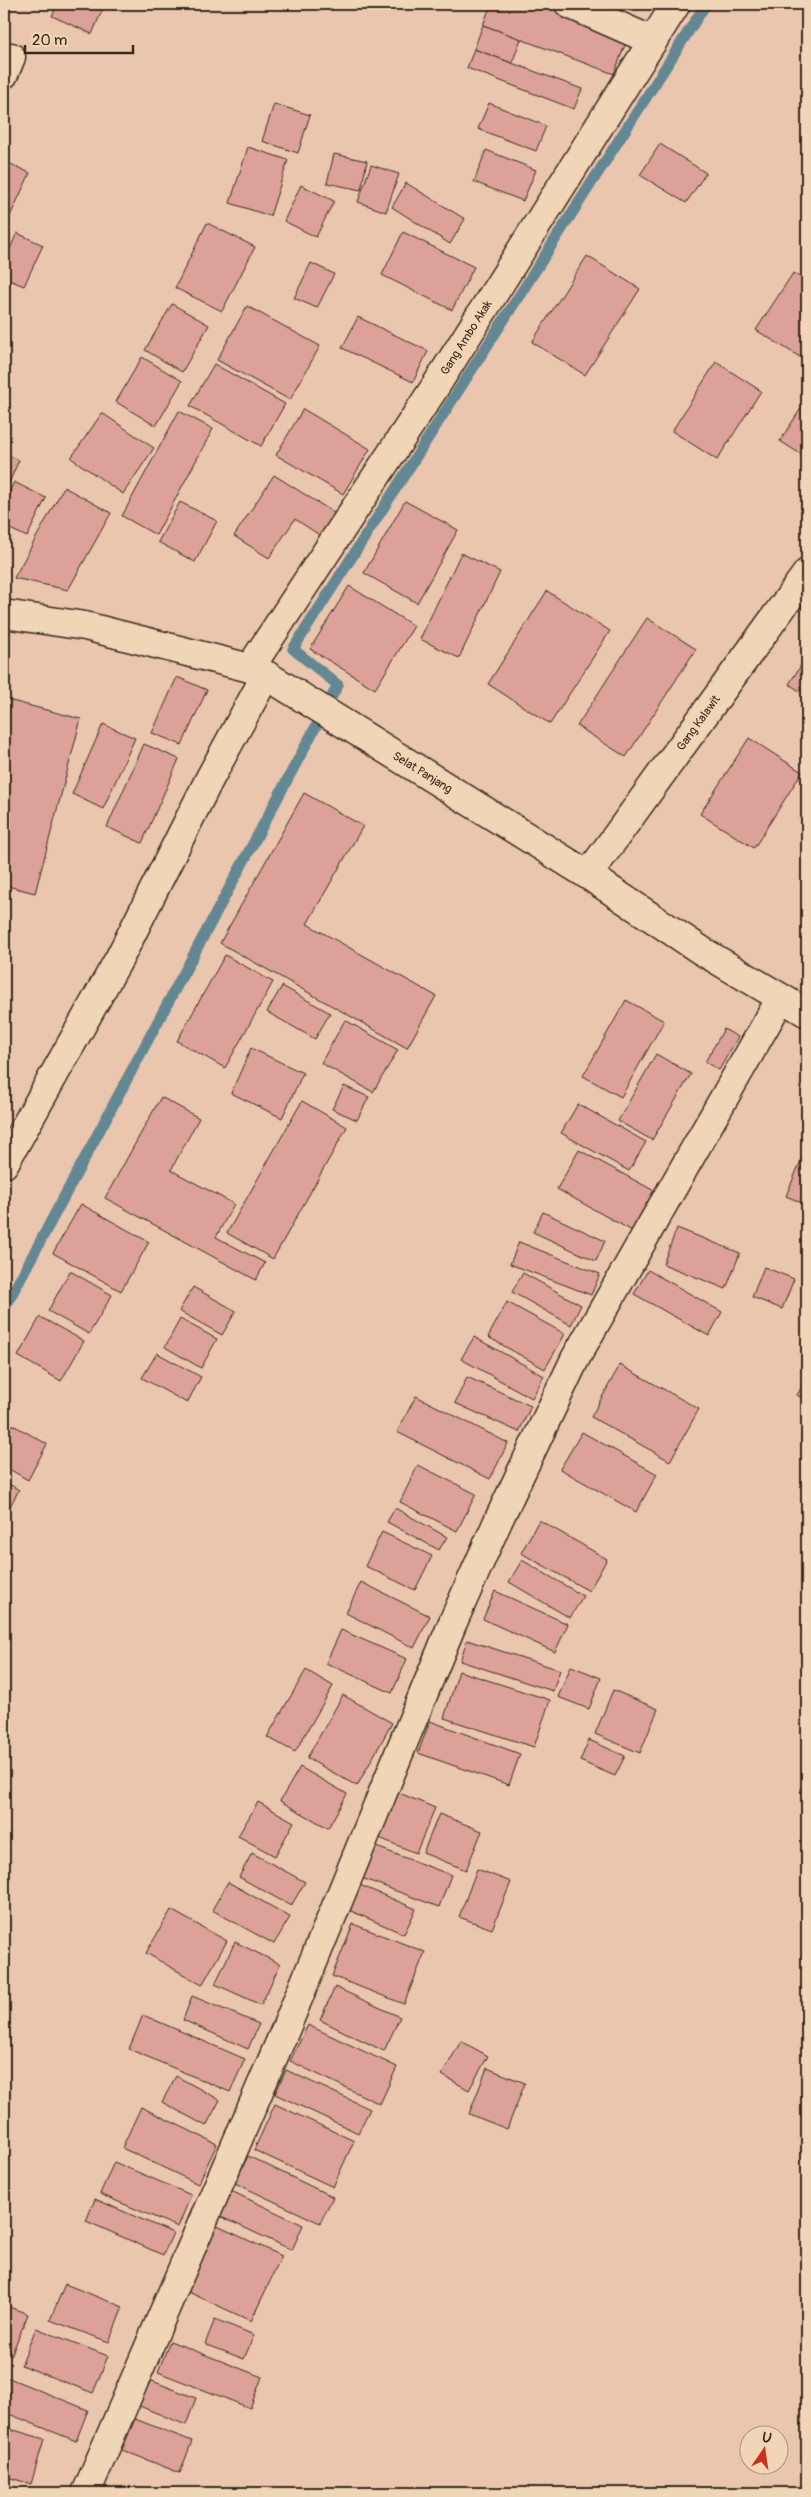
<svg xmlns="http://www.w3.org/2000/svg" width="811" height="2497" font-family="Pangolin,sans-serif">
  <rect width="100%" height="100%" fill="#eac6ae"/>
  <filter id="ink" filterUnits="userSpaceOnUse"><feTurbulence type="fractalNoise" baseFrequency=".02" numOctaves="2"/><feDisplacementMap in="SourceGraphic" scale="10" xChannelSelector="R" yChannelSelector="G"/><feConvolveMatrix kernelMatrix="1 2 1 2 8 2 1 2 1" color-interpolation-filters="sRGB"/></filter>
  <g filter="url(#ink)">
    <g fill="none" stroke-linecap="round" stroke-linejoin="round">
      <path stroke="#648793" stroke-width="11" d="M4 1309 338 685 293 649 706 4"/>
    </g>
    <g fill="#dca29a" stroke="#3b2a1e">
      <path d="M4 4H9L4 14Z"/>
      <path d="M58 4H105L92 34 52 16Z"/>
      <path d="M491 4H539L628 37 614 74 483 25Z"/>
      <path d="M483 25 521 39 512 63 474 49Z"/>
      <path d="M474 49 582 89 574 109 467 68Z"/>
      <path d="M489 103 546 126 536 151 478 129Z"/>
      <path d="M274 104 310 115 298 153 262 141Z"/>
      <path d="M660 144 706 173 686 203 640 175Z"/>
      <path d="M248 147 288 160 270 216 230 203Z"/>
      <path d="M486 150 536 170 523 201 474 182Z"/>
      <path d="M334 154 367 161 361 190 327 183Z"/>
      <path d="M4 161 30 173 4 229Z"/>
      <path d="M371 165 399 174 386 212 358 202Z"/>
      <path d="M406 183 465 219 450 244 392 207Z"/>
      <path d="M301 185 334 201 316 237 284 221Z"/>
      <path d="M207 223 255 247 222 311 175 288Z"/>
      <path d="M403 232 474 267 452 310 382 275Z"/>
      <path d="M17 233 43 245 24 286 4 278V262Z"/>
      <path d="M587 256 640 289 585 375 532 342Z"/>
      <path d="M311 263 334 274 317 308 294 298Z"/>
      <path d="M793 273 807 281V346L800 357 756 330Z"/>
      <path d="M172 304 209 325 182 372 145 350Z"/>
      <path d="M247 306 320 346 290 400 217 360Z"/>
      <path d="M358 317 428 351 413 382 342 348Z"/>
      <path d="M142 357 182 381 156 426 116 402Z"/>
      <path d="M716 362 761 391 717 460 672 431Z"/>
      <path d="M214 364 285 404 261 446 190 406Z"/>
      <path d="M807 399V458L780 441Z"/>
      <path d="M303 409 370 449 343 494 276 455Z"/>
      <path d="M179 411 213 429 156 535 122 516Z"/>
      <path d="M102 413 154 448 123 494 71 458Z"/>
      <path d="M4 453 19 460 4 494Z"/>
      <path d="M274 475 336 514 321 536 295 519 269 558 234 536Z"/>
      <path d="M14 482 46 498 27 537 4 526V504Z"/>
      <path d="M64 487 111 513 68 590 14 578Z"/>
      <path d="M405 501 458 530 417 603 364 573Z"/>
      <path d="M180 502 217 521 195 562 158 542Z"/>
      <path d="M461 553 500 572 459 658 420 639Z"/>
      <path d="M349 586 414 626 375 689 310 649Z"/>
      <path d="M547 591 610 631 550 724 488 684Z"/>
      <path d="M647 618 696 649 626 757 577 726Z"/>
      <path d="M807 656V696L789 684Z"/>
      <path d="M177 677 207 690 182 745 152 733Z"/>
      <path d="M4 699 81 719 35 893 4 885Z"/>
      <path d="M103 724 135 738 103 809 72 794Z"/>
      <path d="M749 738 802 772 754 848 700 814Z"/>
      <path d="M144 744 179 759 142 843 107 827Z"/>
      <path d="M304 793 363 826 307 924 436 996 407 1048 220 943Z"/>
      <path d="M807 846V859L802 855Z"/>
      <path d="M225 955 273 982 225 1068 177 1041Z"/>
      <path d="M282 986 330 1013 315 1039 267 1012Z"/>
      <path d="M626 1000 664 1021 621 1097 583 1076Z"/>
      <path d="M345 1020 398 1050 373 1092 321 1063Z"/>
      <path d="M724 1029 738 1037 719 1070 705 1062Z"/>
      <path d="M251 1048 303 1073 282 1118 231 1093Z"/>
      <path d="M656 1054 691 1074 652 1140 618 1121Z"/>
      <path d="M344 1086 369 1097 357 1120 332 1109Z"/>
      <path d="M161 1097 199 1118 171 1170 234 1204 216 1237 265 1263 256 1280 105 1198Z"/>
      <path d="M302 1101 347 1127 273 1259 227 1233Z"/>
      <path d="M578 1104 646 1142 629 1171 561 1133Z"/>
      <path d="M807 1146V1205L786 1196Z"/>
      <path d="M579 1150 658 1193 636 1233 557 1189Z"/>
      <path d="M81 1204 149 1242 121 1291 53 1253Z"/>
      <path d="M543 1212 605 1241 596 1261 533 1232Z"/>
      <path d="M677 1228 740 1253 726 1289 663 1264Z"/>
      <path d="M519 1242 600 1274 591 1295 510 1264Z"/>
      <path d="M764 1267 794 1279 782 1309 752 1297Z"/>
      <path d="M648 1270 722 1312 709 1336 634 1294Z"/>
      <path d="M70 1271 112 1295 89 1334 48 1311Z"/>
      <path d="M523 1273 581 1305 571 1325 512 1292Z"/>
      <path d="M807 1284V1297L803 1295Z"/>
      <path d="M193 1287 236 1311 222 1335 179 1311Z"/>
      <path d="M507 1302 565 1334 545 1369 488 1337Z"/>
      <path d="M40 1317 84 1341 61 1381 18 1356Z"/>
      <path d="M180 1319 217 1339 201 1368 165 1347Z"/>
      <path d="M474 1337 544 1376 532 1398 461 1359Z"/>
      <path d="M157 1353 201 1377 187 1403 142 1378Z"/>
      <path d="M620 1365 699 1409 670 1461 591 1417Z"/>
      <path d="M467 1377 531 1406 519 1432 455 1403Z"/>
      <path d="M807 1378V1401L797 1395Z"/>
      <path d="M416 1396 508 1443 490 1479 397 1432Z"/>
      <path d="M4 1420 47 1444 28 1480 4 1466Z"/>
      <path d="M582 1432 657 1474 636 1512 560 1469Z"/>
      <path d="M418 1465 476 1494 457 1531 400 1502Z"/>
      <path d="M4 1481 19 1490 4 1517Z"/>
      <path d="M395 1508 447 1537 439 1550 387 1522Z"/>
      <path d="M539 1520 607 1559 589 1591 521 1553Z"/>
      <path d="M382 1532 432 1556 415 1590 365 1566Z"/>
      <path d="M522 1560 583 1596 570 1618 509 1582Z"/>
      <path d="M361 1582 430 1616 414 1648 346 1613Z"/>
      <path d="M495 1591 568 1624 555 1652 483 1619Z"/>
      <path d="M341 1630 407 1659 392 1693 326 1663Z"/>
      <path d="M467 1640 560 1670 553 1691 460 1661Z"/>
      <path d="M571 1666 601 1678 589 1709 558 1697Z"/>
      <path d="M306 1670 333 1686 295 1752 267 1737Z"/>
      <path d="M459 1671 550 1700 534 1747 444 1718Z"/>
      <path d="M613 1690 658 1709 640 1753 595 1734Z"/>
      <path d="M343 1695 392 1723 357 1786 307 1758Z"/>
      <path d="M430 1721 520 1754 509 1785 418 1753Z"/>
      <path d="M589 1740 625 1756 615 1776 580 1761Z"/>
      <path d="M300 1767 347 1794 328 1828 280 1801Z"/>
      <path d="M397 1792 435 1808 416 1853 377 1837Z"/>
      <path d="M258 1802 294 1822 275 1856 238 1836Z"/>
      <path d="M439 1814 482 1831 466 1870 423 1853Z"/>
      <path d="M371 1845 451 1875 439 1907 359 1877Z"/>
      <path d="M252 1853 305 1882 291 1906 239 1877Z"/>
      <path d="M477 1869 511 1882 492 1929 459 1917Z"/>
      <path d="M228 1882 290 1917 274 1944 212 1910Z"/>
      <path d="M355 1883 416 1909 404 1934 344 1908Z"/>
      <path d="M171 1910 227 1941 202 1985 146 1953Z"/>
      <path d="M353 1924 425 1952 404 2004 332 1976Z"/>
      <path d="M235 1942 280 1964 261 2005 215 1984Z"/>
      <path d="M335 1987 400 2017 384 2051 320 2020Z"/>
      <path d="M192 1996 259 2024 248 2049 183 2020Z"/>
      <path d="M143 2015 245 2059 230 2092 129 2049Z"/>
      <path d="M308 2025 397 2067 380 2104 290 2061Z"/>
      <path d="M461 2041 488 2056 469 2090 442 2075Z"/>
      <path d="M487 2068 525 2083 507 2129 469 2114Z"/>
      <path d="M286 2070 370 2109 358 2133 275 2094Z"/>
      <path d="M176 2076 220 2100 206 2126 162 2102Z"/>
      <path d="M275 2104 354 2141 333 2187 254 2150Z"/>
      <path d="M141 2107 217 2144 198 2184 122 2148Z"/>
      <path d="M248 2156 333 2197 320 2223 235 2183Z"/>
      <path d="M114 2162 191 2195 178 2227 100 2194Z"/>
      <path d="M227 2189 303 2225 292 2250 215 2214Z"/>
      <path d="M95 2199 173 2233 163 2255 86 2221Z"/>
      <path d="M213 2224 282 2256 251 2321 182 2289Z"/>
      <path d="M65 2284 123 2307 109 2342 50 2320Z"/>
      <path d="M4 2305 28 2314 11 2356 4 2353Z"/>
      <path d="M215 2319 254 2335 244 2359 205 2344Z"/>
      <path d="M36 2328 108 2356 93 2393 21 2365Z"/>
      <path d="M170 2341 262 2377 250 2408 158 2372Z"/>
      <path d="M4 2376 88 2410 76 2441 4 2412Z"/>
      <path d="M147 2379 196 2398 186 2425 137 2405Z"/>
      <path d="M135 2419 192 2441 180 2473 122 2450Z"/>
      <path d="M4 2427 44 2439 31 2484 4 2476Z"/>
      <path d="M109 2488 122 2493H106Z"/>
    </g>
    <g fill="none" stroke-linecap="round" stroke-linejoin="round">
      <g stroke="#3b2a1e" stroke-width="31">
        <g id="minor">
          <path d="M569 4 653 41"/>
          <path d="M4 74 11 57"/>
          <path id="s1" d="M4 614 85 626 250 668 266 675 588 875 702 951 807 1013"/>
          <path id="s2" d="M250 668 435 387 676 4"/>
          <path id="s3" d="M588 875 807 573"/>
          <path d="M4 1164 120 957 210 778 266 675"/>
          <path d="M86 2493 286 2028 453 1622 498 1521 575 1359 781 998"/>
        </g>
      </g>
      <use href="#minor" stroke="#f0d5b7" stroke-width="28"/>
    </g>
  </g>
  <g text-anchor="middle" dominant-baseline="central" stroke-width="4" stroke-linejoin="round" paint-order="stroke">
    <g font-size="12" fill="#3b2a1e" stroke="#f0d5b7">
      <text stroke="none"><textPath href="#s2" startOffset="395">Gang Ambo Akak</textPath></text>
      <text stroke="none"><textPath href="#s3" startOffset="188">Gang Kalawit</textPath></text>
      <text stroke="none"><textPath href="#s1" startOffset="454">Selat Panjang</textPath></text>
    </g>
  </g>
  <rect width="811" height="2497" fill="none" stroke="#f0d5b7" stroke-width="20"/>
  <rect x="10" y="10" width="791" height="2477" fill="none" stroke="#3b2a1e" stroke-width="2" filter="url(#ink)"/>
  <g transform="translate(764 2450) rotate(13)"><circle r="24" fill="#f0d5b7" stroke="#a8917a"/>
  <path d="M0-4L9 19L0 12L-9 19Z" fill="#c8321e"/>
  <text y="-8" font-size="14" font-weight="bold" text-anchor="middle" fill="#3b2a1e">U</text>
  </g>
  <path d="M25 45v8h108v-8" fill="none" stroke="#3b2a1e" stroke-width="2.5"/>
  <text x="32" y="45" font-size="15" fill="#3b2a1e" stroke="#f0d5b7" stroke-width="4" paint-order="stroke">20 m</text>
</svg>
